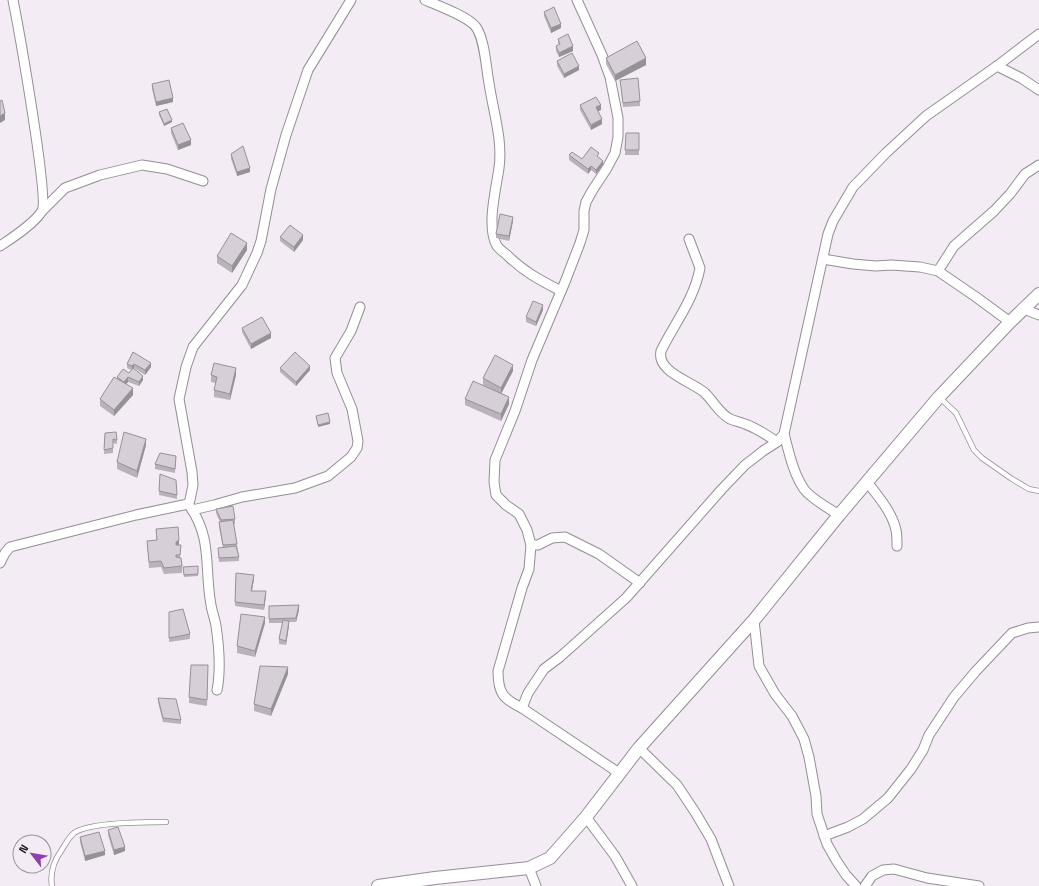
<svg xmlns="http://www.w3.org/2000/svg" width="1039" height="886" font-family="'Space Grotesk',sans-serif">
  <rect width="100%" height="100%" fill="#f4ecf4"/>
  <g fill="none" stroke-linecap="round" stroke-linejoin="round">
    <g stroke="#958d95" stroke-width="6">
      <g id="lane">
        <path d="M940 398 956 413 974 450 982 458 1012 479 1029 489 1039 491"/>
        <path d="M52 886C50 874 54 861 61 851 65 845 68 838 74 833 89 822 146 822 166 822"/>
      </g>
    </g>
    <g stroke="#958d95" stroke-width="11">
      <g id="street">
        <path d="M425 0C437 5 469 17 476 27 485 40 486 68 489 83 493 111 503 140 499 168 496 189 486 227 497 246 500 250 505 253 508 256 524 272 542 281 561 291"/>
        <path d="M577 0 602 55 610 77 618 118V137L615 153 607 168 592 191 586 202 584 211V230L580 243 565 282 532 360 515 411 495 460 494 482 496 495 506 505 519 514 527 530 531 545 529 569 522 588 498 671C498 693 503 699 522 708L619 773"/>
        <path d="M997 66 1021 78 1039 90"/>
        <path d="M43 210 65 188 100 175 142 165 167 169 203 181"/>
        <path d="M689 239 700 268C694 300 674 324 661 351 656 372 693 382 705 393 714 402 719 413 730 419 735 421 740 422 745 424 756 428 767 435 777 442"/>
        <path d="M0 246C12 238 34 224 42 211 49 198 18 25 13 0"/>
        <path d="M823 259 853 264 876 266 891 265 920 267 938 271 976 297 1010 322"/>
        <path d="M938 271 954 246 994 211 1010 194 1025 174 1039 165"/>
        <path d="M1024 309 1039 315"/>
        <path d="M784 434C789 452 793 473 804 489 811 499 829 508 839 515"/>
        <path d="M867 482C878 496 892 512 896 530 897 535 897 540 897 546"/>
        <path d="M189 505C213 539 204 567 211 605 212 612 215 619 216 626 219 646 221 670 217 690"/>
        <path d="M192 510 214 505 242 497 295 488 328 476 351 457 357 448 358 441 352 409 337 373 335 358 351 331 360 307"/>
        <path d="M531 545H538L552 538 565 537 599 554 640 583"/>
        <path d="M0 563 5 553 10 547 136 515 188 504 190 500 193 485 192 472 179 399 186 367 193 347 242 285 257 253 261 241 271 189 286 135 308 70 351 0"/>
        <path d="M754 620 759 666 775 694 792 716 804 739 809 757 816 796 817 814 827 844 836 860 846 875 856 886"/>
        <path d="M522 708 528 693 544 669 560 657 626 598 722 489 745 465 763 451 777 442 784 434 828 234 833 221 853 187 886 153 926 116 997 66 1039 34"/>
        <path d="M639 748 677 785 695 812 711 839 729 886"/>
        <path d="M586 817 615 856 632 886"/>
        <path d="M824 836 848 827 863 819 888 798 911 769 923 750 929 735 954 697 976 671 1012 633 1028 628 1039 627"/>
        <path d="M529 868 536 886"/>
        <path d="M865 886 872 876 883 870 894 869 927 878 979 886"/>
      </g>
    </g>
    <g stroke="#958d95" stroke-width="14">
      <path id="secondary" d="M378 886 435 878 529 868 550 858 586 817 639 748 754 620 839 515 939 397 1010 322 1039 294"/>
    </g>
    <use href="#lane" stroke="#fff" stroke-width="4.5"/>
    <use href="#street" stroke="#fff" stroke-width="9"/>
    <use href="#secondary" stroke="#fff" stroke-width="12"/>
  </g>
  <g fill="#b9b2ba">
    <path d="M544 12 561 28 551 33 544 16Z"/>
    <path d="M558 39 573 51 559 57 556 51V46L559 45 558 43Z"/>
    <path d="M606 58 646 65 615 81 606 64Z"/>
    <path d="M557 61 579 70 564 78 557 66Z"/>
    <path d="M620 80 640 101V106L623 107Z"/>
    <path d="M152 84 173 102 156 106 152 89Z"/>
    <path d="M580 105 601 110 598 111 602 124 591 130 580 110Z"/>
    <path d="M159 112 172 122 164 126 159 115Z"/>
    <path d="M171 128 191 145 178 150 171 133Z"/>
    <path d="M626 133H639V155H625Z"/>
    <path d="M231 154 250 172 237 176 231 159Z"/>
    <path d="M569 155 582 159 599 157 603 165 596 174 591 170 588 174 569 160Z"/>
    <path d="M513 221 509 241 496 238V234Z"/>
    <path d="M280 237 303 240 294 252 280 241Z"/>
    <path d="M247 250 232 273 217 263V256Z"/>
    <path d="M543 310 536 326 526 322V317Z"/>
    <path d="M242 328 271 338 251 349 242 332Z"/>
    <path d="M133 352 151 367 145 375 134 368V369L143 380 139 386 128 382 126 384 133 395 114 416 100 406V399L117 379V377L129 373 131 370 127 368V364Z"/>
    <path d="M280 368 310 370 296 386 280 372Z"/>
    <path d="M513 371 501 394 509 404 501 421 465 405V399L493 390 483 385V378Z"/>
    <path d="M211 375H236L230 400 214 397V390L216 383 211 382Z"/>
    <path d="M105 433 117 440V444L113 443V453L104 454Z"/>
    <path d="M146 445 137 478 117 469V462Z"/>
    <path d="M176 460 175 473 155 469V464Z"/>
    <path d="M160 474 177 495V499L159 495Z"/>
    <path d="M216 509 235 519V524H234L239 557V561L219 562 218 548H223L219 527V522H220L216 513Z"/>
    <path d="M156 529 179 545H181L180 558 182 566V573L164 574 161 567 149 568 147 541 156 540Z"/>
    <path d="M198 566V576L184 577 183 567Z"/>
    <path d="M236 573 254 579 252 591 266 595 264 610 235 606Z"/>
    <path d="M269 606 299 610 296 622H289L286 645 279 644V639L283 623H269Z"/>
    <path d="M169 612 190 634V639L169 642Z"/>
    <path d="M265 623 255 657 237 653V646Z"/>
    <path d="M208 665 207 706 189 703V697Z"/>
    <path d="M288 674 271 716 254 711V704Z"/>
    <path d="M158 698 181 720V724L163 722 158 702Z"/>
    <path d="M108 830 125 851 114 855 108 835Z"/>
    <path d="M80 837 105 855 85 861 80 842Z"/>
  </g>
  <g fill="#969197">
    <path d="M561 24V28L551 33V28Z"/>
    <path d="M573 46V51L559 57V53Z"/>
    <path d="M646 58V65L615 81V75Z"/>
    <path d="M579 66V70L564 78V74Z"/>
    <path d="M173 98V102L156 106V102Z"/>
    <path d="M601 105V110L596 112V107Z"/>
    <path d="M5 113V120L0 123V116Z"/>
    <path d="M602 119V124L591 130V125Z"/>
    <path d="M172 120V122L164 126V124Z"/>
    <path d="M191 140V145L178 150V145Z"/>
    <path d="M603 161V165L596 174V170Z"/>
    <path d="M591 166V170L588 174V169Z"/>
    <path d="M250 168V172L237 176V172Z"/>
    <path d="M513 217V221L509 241V236Z"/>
    <path d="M303 235V240L294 252V247Z"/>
    <path d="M247 243V250L232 273V266Z"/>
    <path d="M543 305V310L536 326V322Z"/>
    <path d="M271 333V338L251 349V344Z"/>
    <path d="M151 363V367L145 375V370Z"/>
    <path d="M134 364V368L132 371V366Z"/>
    <path d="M513 365V371L501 394V388Z"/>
    <path d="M310 366V370L296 386V382Z"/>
    <path d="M236 368V375L230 400V394Z"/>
    <path d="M143 376V380L139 386V382Z"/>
    <path d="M128 377V382L124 387V382Z"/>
    <path d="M133 388V395L114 416V410Z"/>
    <path d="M509 397V404L501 421V414Z"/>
    <path d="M330 422V424L318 427V425Z"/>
    <path d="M146 439V445L137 478V471Z"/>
    <path d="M179 540V547L176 549V542Z"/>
    <path d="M254 575V579L251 595V591Z"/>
    <path d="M266 591V595L264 610V605Z"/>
    <path d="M299 605V610L296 622V618Z"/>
    <path d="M265 617V623L255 657V651Z"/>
    <path d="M289 621V626L286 645V641Z"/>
    <path d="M288 667V674L271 716V709Z"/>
    <path d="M125 847V851L114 855V850Z"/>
    <path d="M105 851V855L85 861V856Z"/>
  </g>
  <g fill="#d7cfd8" stroke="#969197">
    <path d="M554 7 561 24 551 28 544 12Z"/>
    <path d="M568 34 573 46 559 53 556 46 560 44 558 39Z"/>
    <path d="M637 41 646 58 615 75 606 58Z"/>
    <path d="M572 53 579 66 564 74 557 61Z"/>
    <path d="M638 78 640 101 623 103 620 80Z"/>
    <path d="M169 80 173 98 156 102 152 84Z"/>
    <path d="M596 97 601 105 596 107 602 119 591 125 580 105Z"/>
    <path d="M2 100 5 113 0 116V101Z"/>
    <path d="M167 109 172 120 164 124 159 112Z"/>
    <path d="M183 123 191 140 178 145 171 128Z"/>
    <path d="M626 133H639V150H625Z"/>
    <path d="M243 146 250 168 237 172 231 154Z"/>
    <path d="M591 147 599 153 597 156 603 161 596 170 591 166 588 169 569 155 572 152 582 159Z"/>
    <path d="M500 214 513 217 509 236 496 234Z"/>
    <path d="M290 225 303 235 294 247 280 237Z"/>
    <path d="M231 233 247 243 232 266 217 256Z"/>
    <path d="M533 301 543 305 536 322 526 317Z"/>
    <path d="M262 317 271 333 251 344 242 328Z"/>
    <path d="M133 352 151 363 145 370 134 364 132 366 127 364Z"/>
    <path d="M295 352 310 366 296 382 280 368Z"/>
    <path d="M495 355 513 365 501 388 483 378Z"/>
    <path d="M214 363 236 368 230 394 214 390 217 377 211 375Z"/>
    <path d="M133 368 143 376 139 382 128 377 124 382 117 377 123 369 129 373Z"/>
    <path d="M114 377 133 388 114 410 100 399Z"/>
    <path d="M473 381 509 397 501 414 465 399Z"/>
    <path d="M328 413 330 422 318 425 316 416Z"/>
    <path d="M116 432 117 440 113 439V448L104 450 105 433Z"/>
    <path d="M124 432 146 439 137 471 117 462Z"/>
    <path d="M160 453 176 456 175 469 155 464Z"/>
    <path d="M160 474 176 480 177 495 159 491Z"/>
    <path d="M233 506 235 519 221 520 216 509Z"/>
    <path d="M233 520 237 544 223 545 219 522Z"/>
    <path d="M178 527 179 540 176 542V545H181L180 555H176V557L181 558 182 566 164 568 161 561 149 562 147 541 157 540 156 529Z"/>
    <path d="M236 546 239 557 219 558 218 548Z"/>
    <path d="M198 566V574L184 575 183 567Z"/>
    <path d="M236 573 254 575 251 591H266L264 605 235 602Z"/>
    <path d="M299 605 296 618 269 619V606Z"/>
    <path d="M183 609 190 634 169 638V612Z"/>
    <path d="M241 614 265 617 255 651 237 646Z"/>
    <path d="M283 620 289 621 286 641 279 639Z"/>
    <path d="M191 665H208L207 700 189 697Z"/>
    <path d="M260 666 288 667 271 709 254 704Z"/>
    <path d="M158 698 176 699 181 720 163 718Z"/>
    <path d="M118 827 125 847 114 850 108 830Z"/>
    <path d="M99 832 105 851 85 856 80 837Z"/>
  </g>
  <g transform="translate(32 854) rotate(301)"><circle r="19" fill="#f4ecf4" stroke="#9c969c"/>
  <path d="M0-3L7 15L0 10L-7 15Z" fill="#8f3faf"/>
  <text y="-6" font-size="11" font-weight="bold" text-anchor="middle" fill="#181518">N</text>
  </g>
</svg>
